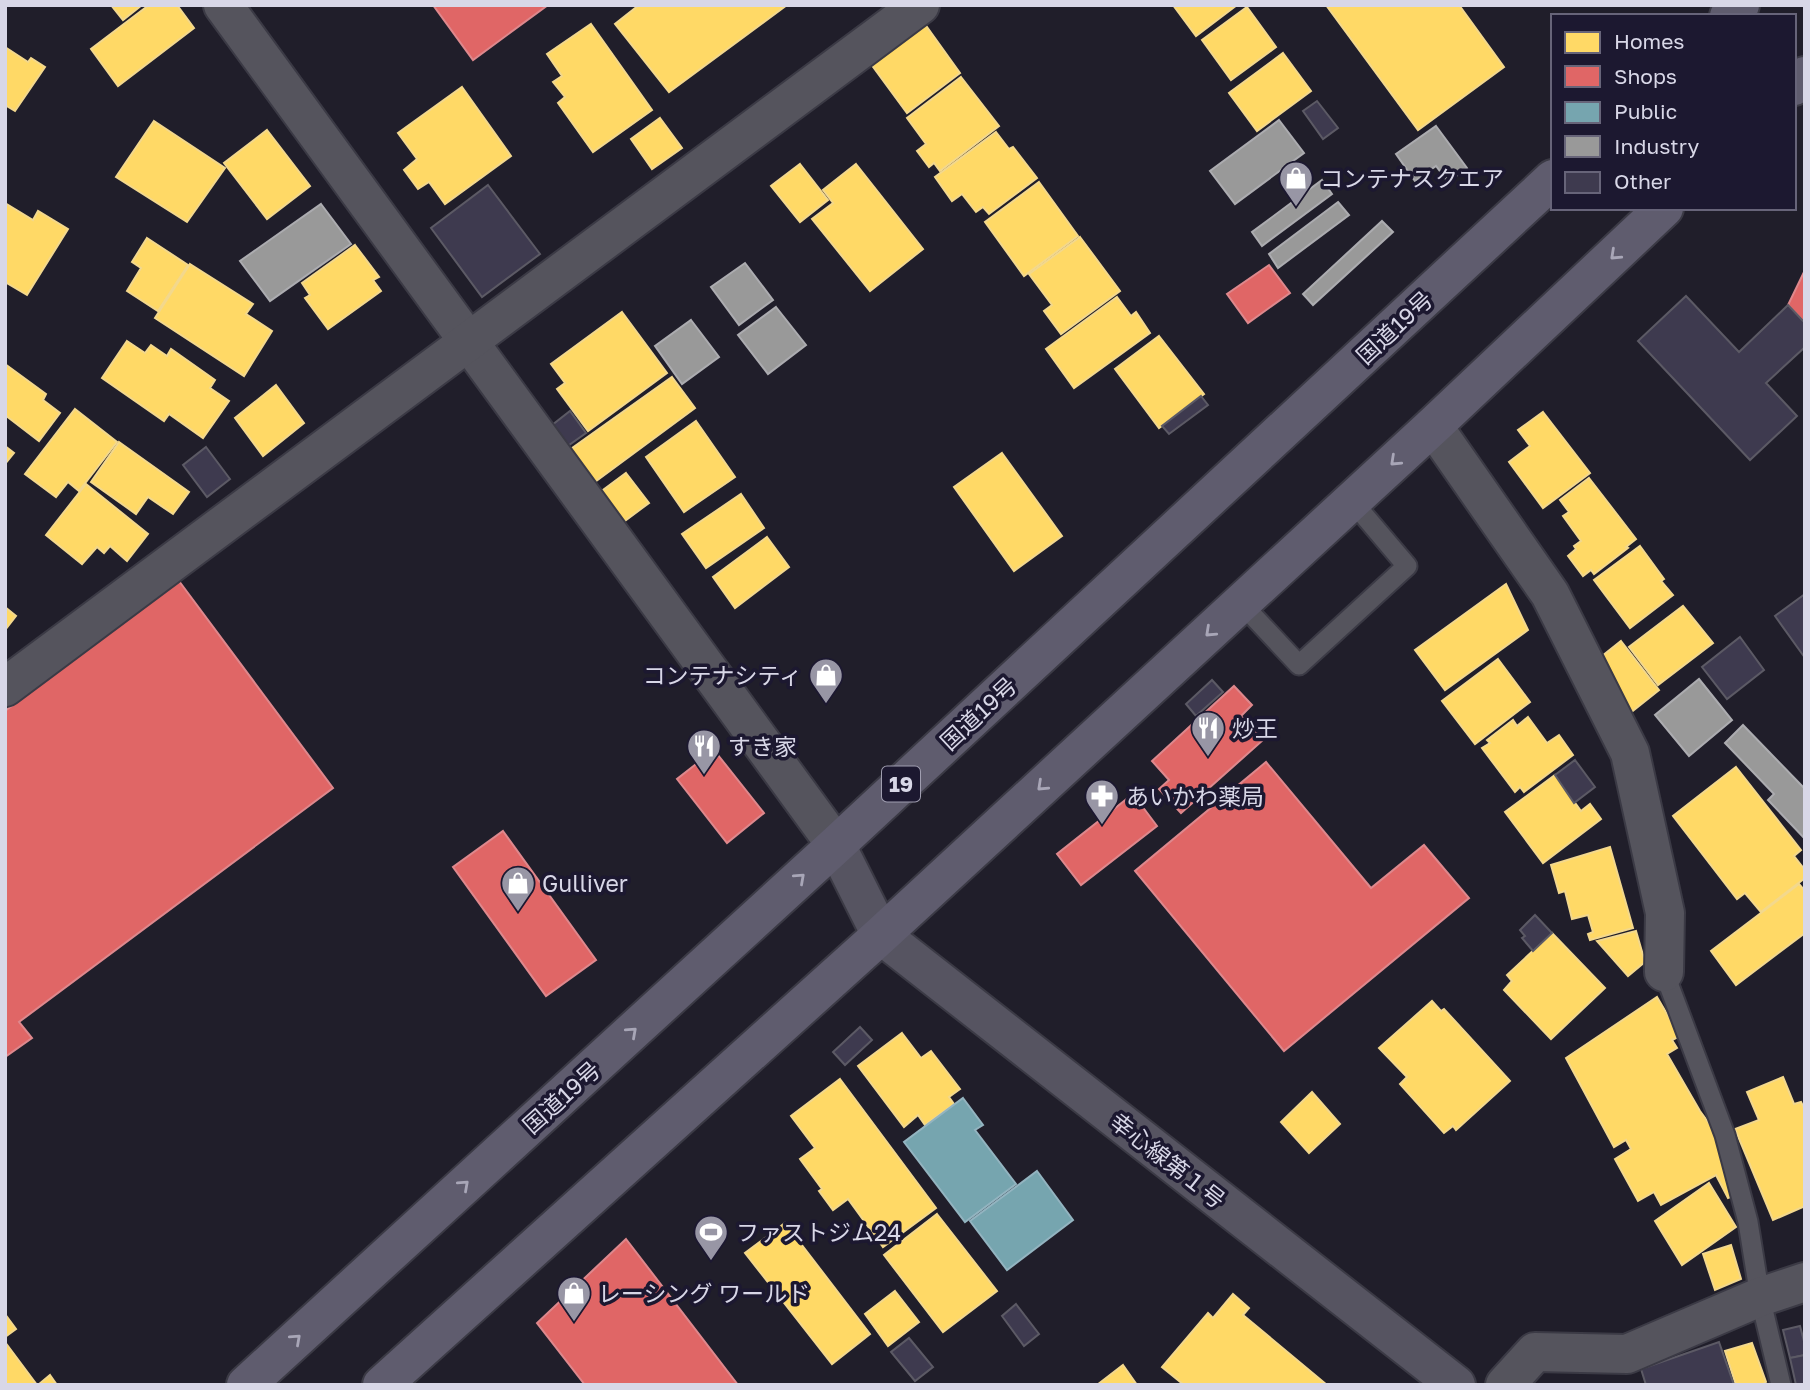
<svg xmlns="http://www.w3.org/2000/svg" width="1810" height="1390" font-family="'Golos Text','Noto Sans JP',sans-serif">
  <rect width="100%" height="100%" fill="#201e2a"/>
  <g fill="#ffd966" stroke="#f3d88d" stroke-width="2">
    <path d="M111 5H142L123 20Z"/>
    <path d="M149 5H177L194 28 118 86 91 49Z"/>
    <path d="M639 5H787L669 92 615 24Z"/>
    <path d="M1173 5H1237L1196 36Z"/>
    <path d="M1326 5H1459L1504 67 1418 130Z"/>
    <path d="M1247 7 1276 47 1231 80 1202 40Z"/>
    <path d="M922 20 960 73 907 113 868 60Z"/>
    <path d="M591 24 652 110 593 152 558 103 565 97 553 82 562 76 547 54Z"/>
    <path d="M5 47 28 62 31 58 45 67 15 111 5 105Z"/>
    <path d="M1283 53 1311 91 1257 131 1229 93Z"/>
    <path d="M961 77 999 126 940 171 934 163 929 167 917 151 926 144 907 118Z"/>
    <path d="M462 87 511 156 445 204 429 182 418 189 404 170 417 159 398 133Z"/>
    <path d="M660 118 682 148 652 169 631 139Z"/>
    <path d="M154 121 225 168 187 222 116 177Z"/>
    <path d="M267 130 310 186 267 219 224 163Z"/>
    <path d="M996 132 1009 149 1013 147 1037 178 989 214 983 207 976 212 962 194 952 201 935 177Z"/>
    <path d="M800 164 828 200 800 222 771 186Z"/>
    <path d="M856 164 923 249 870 291 812 219 833 203 823 190Z"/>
    <path d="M1039 182 1078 236 1024 276 985 222Z"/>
    <path d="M5 203 33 220 38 211 68 229 27 295 5 282Z"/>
    <path d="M1080 237 1120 291 1061 334 1044 311 1052 305 1029 274Z"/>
    <path d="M147 238 188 265 158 311 127 291 141 268 132 262Z"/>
    <path d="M355 245 379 277 373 280 381 291 328 329 305 298 310 295 302 283Z"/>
    <path d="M190 264 253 304 246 314 272 331 244 376 155 318Z"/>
    <path d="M1117 297 1131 316 1136 312 1150 333 1074 388 1046 349Z"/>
    <path d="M622 312 667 373 588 431 557 389 565 383 551 364Z"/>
    <path d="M1159 336 1204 394 1159 428 1115 369Z"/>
    <path d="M127 341 145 353 151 345 167 356 171 349 215 380 210 388 229 401 203 438 169 414 164 421 102 378Z"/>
    <path d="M5 364 46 394 43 400 60 413 39 441 5 415Z"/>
    <path d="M672 377 695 408 592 484 568 451Z"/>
    <path d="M276 385 304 423 263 456 235 418Z"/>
    <path d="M75 409 117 442 79 491 68 482 56 497 25 474Z"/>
    <path d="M1543 412 1590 473 1543 508 1509 462 1530 446 1518 430Z"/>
    <path d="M696 421 735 477 684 512 646 457Z"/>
    <path d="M119 442 189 492 173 514 148 497 136 514 91 482Z"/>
    <path d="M5 446 14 453 5 464Z"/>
    <path d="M1002 453 1062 536 1014 571 954 487Z"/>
    <path d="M626 473 649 503 622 523 599 493Z"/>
    <path d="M1589 478 1636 539 1626 547 1628 548 1594 574 1591 570 1583 576 1568 556 1576 549 1574 546 1581 541 1563 516 1569 512 1560 500Z"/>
    <path d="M86 484 148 534 127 561 110 546 104 553 97 547 82 564 46 535Z"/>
    <path d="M741 494 764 528 706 568 682 534Z"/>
    <path d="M767 537 789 567 735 608 713 577Z"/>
    <path d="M1640 546 1664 579 1661 581 1673 595 1630 628 1594 580Z"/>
    <path d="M1506 584 1528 630 1445 690 1415 650Z"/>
    <path d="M1683 606 1713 643 1658 685 1629 647Z"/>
    <path d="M5 607 16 616 5 630Z"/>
    <path d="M1621 641 1659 690 1624 718 1597 660Z"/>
    <path d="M1498 659 1530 702 1475 744 1442 701Z"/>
    <path d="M1528 717 1547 743 1559 735 1573 755 1524 792 1520 787 1515 792 1482 748 1490 743 1487 740 1513 720 1517 726Z"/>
    <path d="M1736 767 1801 850 1794 856 1805 870V878L1761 912 1745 893 1737 899 1673 816Z"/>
    <path d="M1555 775 1581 811 1590 804 1601 819 1543 863 1505 812Z"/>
    <path d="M1610 847 1633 928 1590 940 1588 934 1593 932 1588 915 1572 919 1565 891 1559 893 1551 865Z"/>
    <path d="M1799 884 1805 891V933L1736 985 1711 951Z"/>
    <path d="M1636 931 1645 962 1628 976 1597 941Z"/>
    <path d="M1552 933 1605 988 1551 1039 1504 990 1512 981 1507 975Z"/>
    <path d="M1657 997 1680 1036 1672 1040 1677 1048 1667 1054 1700 1111 1716 1133 1736 1195 1728 1198 1716 1175 1661 1205 1654 1192 1638 1201 1615 1159 1631 1149 1626 1140 1614 1147 1566 1058Z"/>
    <path d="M1432 1001 1441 1011 1444 1009 1510 1081 1456 1130 1453 1126 1444 1133 1400 1084 1407 1077 1379 1048Z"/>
    <path d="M902 1033 921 1058 931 1051 960 1089 949 1097 954 1104 925 1125 918 1115 904 1127 858 1066Z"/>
    <path d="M1783 1077 1794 1104 1801 1102 1805 1110V1206L1773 1220 1735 1129 1759 1120 1747 1092Z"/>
    <path d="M840 1079 936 1208 883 1247 848 1199 833 1210 819 1191 822 1189 800 1159 815 1148 791 1116Z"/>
    <path d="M1312 1092 1340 1124 1309 1153 1281 1122Z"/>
    <path d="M1709 1183 1736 1227 1682 1265 1655 1221Z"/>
    <path d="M937 1214 997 1291 943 1332 884 1255Z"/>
    <path d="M785 1223 870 1334 832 1364 745 1253Z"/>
    <path d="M1731 1245 1741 1279 1715 1290 1703 1254Z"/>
    <path d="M895 1291 919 1322 888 1346 865 1314Z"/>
    <path d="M1233 1294 1249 1308 1243 1315 1327 1385H1184L1162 1367 1208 1313 1213 1318Z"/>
    <path d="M5 1314 16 1329 5 1337Z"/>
    <path d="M5 1342 37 1385H5Z"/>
    <path d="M1752 1343 1766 1382 1762 1385H1736L1725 1351Z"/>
    <path d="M1123 1365 1137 1385H1097Z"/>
    <path d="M50 1375 57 1385H38Z"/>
  </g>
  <g fill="#e06666" stroke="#de888d" stroke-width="2">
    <path d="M433 5H548L473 60Z"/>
    <path d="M1269 265 1290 293 1248 323 1227 294Z"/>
    <path d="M1805 270V323L1788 305Z"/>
    <path d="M179 581 333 788 19 1022 32 1038 5 1057V711Z"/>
    <path d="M1234 686 1252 705 1241 716 1263 740 1181 813 1159 789 1169 780 1152 761Z"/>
    <path d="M714 750 764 813 727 843 677 779Z"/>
    <path d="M1266 762 1371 888 1424 845 1469 898 1284 1051 1135 871Z"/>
    <path d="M1133 794 1157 826 1081 885 1057 854Z"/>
    <path d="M503 831 596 960 546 996 453 867Z"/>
    <path d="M626 1239 738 1385H585L537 1323Z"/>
  </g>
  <g fill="#76a5af" stroke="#93b4c0" stroke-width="2">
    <path d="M963 1098 983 1125 975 1130 1016 1184 965 1222 904 1142Z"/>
    <path d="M1037 1171 1073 1220 1007 1270 970 1221Z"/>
  </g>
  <g fill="#999" stroke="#acacb0" stroke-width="2">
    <path d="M1279 120 1304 153 1235 204 1210 171Z"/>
    <path d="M1436 126 1467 168 1448 182 1436 166 1415 181 1396 154Z"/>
    <path d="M1322 180 1332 194 1262 246 1252 232Z"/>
    <path d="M1338 202 1349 215 1278 268 1269 254Z"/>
    <path d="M321 204 351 244 270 301 240 261Z"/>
    <path d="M1382 221 1393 232 1313 305 1303 294Z"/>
    <path d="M745 263 773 300 739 325 711 287Z"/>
    <path d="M776 307 806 345 768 374 738 335Z"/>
    <path d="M691 320 719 357 682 384 655 346Z"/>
    <path d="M1699 679 1732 720 1689 756 1655 715Z"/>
    <path d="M1743 725 1805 789V839L1768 800 1774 794 1725 743Z"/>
  </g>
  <g fill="#3e3a4f" stroke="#5c5a65" stroke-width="2">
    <path d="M1317 101 1338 128 1323 139 1303 111Z"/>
    <path d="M488 185 540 254 482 297 431 228Z"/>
    <path d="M1686 296 1739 352 1788 305 1805 323V347L1766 383 1797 416 1750 460 1638 341Z"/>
    <path d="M1201 396 1208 405 1169 434 1162 426Z"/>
    <path d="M570 411 586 433 562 450 547 429Z"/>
    <path d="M206 447 230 479 207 497 183 465Z"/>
    <path d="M1805 594V658L1775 616Z"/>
    <path d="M1740 637 1764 670 1727 699 1702 667Z"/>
    <path d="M1212 680 1223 692 1196 716 1186 704Z"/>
    <path d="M1575 760 1595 787 1574 803 1555 775Z"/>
    <path d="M1535 915 1552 933 1533 951 1522 938 1525 936 1520 930Z"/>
    <path d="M860 1027 872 1040 845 1065 833 1052Z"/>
    <path d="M1016 1304 1039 1334 1024 1346 1002 1316Z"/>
    <path d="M1800 1326 1805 1345V1355L1790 1358 1783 1330Z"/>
    <path d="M909 1338 933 1367 915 1381 891 1352Z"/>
    <path d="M1719 1342 1734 1385H1646L1641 1369Z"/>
    <path d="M1805 1355V1385H1796L1790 1358Z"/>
  </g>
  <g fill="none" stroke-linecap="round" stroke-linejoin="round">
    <g stroke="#3b3a45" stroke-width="23">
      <g id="lane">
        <path d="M1241 603 1299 665 1407 566 1352 501"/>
        <path d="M1664 972 1725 1135 1748 1222 1760 1297 1781 1385"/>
      </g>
    </g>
    <g stroke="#3b3a45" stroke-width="42">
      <g id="street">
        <path d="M223 5 836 845"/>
        <path d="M1433 426 1550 594 1630 753 1665 913 1664 972"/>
        <path d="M5 687 920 5"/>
        <path d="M1505 1385 1535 1352 1627 1354 1760 1297 1805 1282"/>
      </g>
    </g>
    <g stroke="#3b3a45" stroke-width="42">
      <path id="secondary" d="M836 845 881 935 1456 1385"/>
    </g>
    <g stroke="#3b3a45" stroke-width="42">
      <g id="highway">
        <path d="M1729 16 1740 5"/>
        <path d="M1794 86 1805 76"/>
        <path d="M246 1385 836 845 1553 179"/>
        <path d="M382 1385 881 935 1433 426 1664 208"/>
      </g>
    </g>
    <use href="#lane" stroke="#55545d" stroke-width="19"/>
    <use href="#street" stroke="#55545d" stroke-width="38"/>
    <use href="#secondary" stroke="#565461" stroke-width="38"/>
    <use href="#highway" stroke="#5f5c6e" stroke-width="38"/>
  </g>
  <defs><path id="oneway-chevron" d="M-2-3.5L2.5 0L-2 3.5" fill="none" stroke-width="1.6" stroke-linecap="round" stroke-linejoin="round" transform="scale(1.75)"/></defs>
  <g stroke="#a8a6b7">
    <use href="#oneway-chevron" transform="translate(1615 255) rotate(137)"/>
    <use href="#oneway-chevron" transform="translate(1395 461) rotate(137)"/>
    <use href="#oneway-chevron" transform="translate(1210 632) rotate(137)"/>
    <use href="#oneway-chevron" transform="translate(1042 786) rotate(137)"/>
    <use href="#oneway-chevron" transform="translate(800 878) rotate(-42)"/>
    <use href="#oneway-chevron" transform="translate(632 1032) rotate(-42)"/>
    <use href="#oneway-chevron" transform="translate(464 1185) rotate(-42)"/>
    <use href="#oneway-chevron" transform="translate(296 1339) rotate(-42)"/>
  </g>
  <defs>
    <g id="shop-pin" transform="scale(1.75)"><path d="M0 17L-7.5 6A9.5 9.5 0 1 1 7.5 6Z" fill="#9896a5" stroke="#1c1830"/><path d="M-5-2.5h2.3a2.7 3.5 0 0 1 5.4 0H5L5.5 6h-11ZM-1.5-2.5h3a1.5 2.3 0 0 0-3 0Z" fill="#fff"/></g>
    <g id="restaurant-pin" transform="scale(1.75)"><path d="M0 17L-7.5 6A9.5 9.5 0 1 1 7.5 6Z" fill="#9896a5" stroke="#1c1830"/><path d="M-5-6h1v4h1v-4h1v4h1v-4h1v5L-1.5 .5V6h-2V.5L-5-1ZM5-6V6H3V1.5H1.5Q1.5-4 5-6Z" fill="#fff"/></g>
    <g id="pharmacy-pin" transform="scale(1.75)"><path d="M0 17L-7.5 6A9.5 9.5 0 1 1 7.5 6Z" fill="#9896a5" stroke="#1c1830"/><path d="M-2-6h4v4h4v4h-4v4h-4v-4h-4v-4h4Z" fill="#fff"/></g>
    <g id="stadium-pin" transform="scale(1.75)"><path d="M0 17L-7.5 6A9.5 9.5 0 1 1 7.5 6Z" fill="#9896a5" stroke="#1c1830"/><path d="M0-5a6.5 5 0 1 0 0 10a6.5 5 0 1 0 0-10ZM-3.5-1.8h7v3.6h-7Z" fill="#fff"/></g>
  </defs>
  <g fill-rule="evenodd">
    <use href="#shop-pin" x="1296" y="178"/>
    <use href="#shop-pin" x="826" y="675"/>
    <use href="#restaurant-pin" x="1208" y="728"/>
    <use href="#restaurant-pin" x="704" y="746"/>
    <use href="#pharmacy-pin" x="1102" y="796"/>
    <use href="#shop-pin" x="518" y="883"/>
    <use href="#stadium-pin" x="711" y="1232"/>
    <use href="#shop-pin" x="574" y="1293"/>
  </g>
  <g text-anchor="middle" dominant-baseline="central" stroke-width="7" stroke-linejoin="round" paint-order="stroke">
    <rect fill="#1c1830" stroke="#a09eb0" stroke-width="2" x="882" y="766.5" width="38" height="35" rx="5"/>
    <g font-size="21" font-weight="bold" fill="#d8d7e7">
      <text x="901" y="784">19</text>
    </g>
    <g font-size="23" fill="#d8d7e7" stroke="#1c1830" text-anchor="start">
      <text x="1320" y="178">コンテナスクエア</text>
      <text x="802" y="675" text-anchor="end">コンテナシティ</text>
      <text x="1232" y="728">炒王</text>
      <text x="728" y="746">すき家</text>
      <text x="1126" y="796">あいかわ薬局</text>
      <text x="542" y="883">Gulliver</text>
      <text x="736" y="1232">ファストジム24</text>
      <text x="598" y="1293">レーシング ワールド</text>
    </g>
    <g font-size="23" fill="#d8d7e7" stroke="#1c1830">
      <text transform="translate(1394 327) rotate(-43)">国道19号</text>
      <text transform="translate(978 713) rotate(-43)">国道19号</text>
      <text transform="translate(561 1097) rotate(-42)">国道19号</text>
      <text transform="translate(1168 1160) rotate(38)">幸心線第１号</text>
    </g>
  </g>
  <rect width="1810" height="1390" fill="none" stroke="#d8d7e7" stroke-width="14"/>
  <rect x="1551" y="14" width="245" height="196" fill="#1c1830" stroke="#676479" stroke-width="2"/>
  <rect x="1565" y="32" width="35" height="21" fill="#ffd966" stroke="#676479" stroke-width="2"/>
  <text x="1614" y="49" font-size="21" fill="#d8d7e7">Homes</text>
  <rect x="1565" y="66" width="35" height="21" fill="#e06666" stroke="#676479" stroke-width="2"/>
  <text x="1614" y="84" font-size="21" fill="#d8d7e7">Shops</text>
  <rect x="1565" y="102" width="35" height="21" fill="#76a5af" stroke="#676479" stroke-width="2"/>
  <text x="1614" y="119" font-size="21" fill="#d8d7e7">Public</text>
  <rect x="1565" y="136" width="35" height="21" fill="#999999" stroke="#676479" stroke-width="2"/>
  <text x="1614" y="154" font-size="21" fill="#d8d7e7">Industry</text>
  <rect x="1565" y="172" width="35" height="21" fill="#3e3a4f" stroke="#676479" stroke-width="2"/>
  <text x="1614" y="189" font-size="21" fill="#d8d7e7">Other</text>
</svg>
